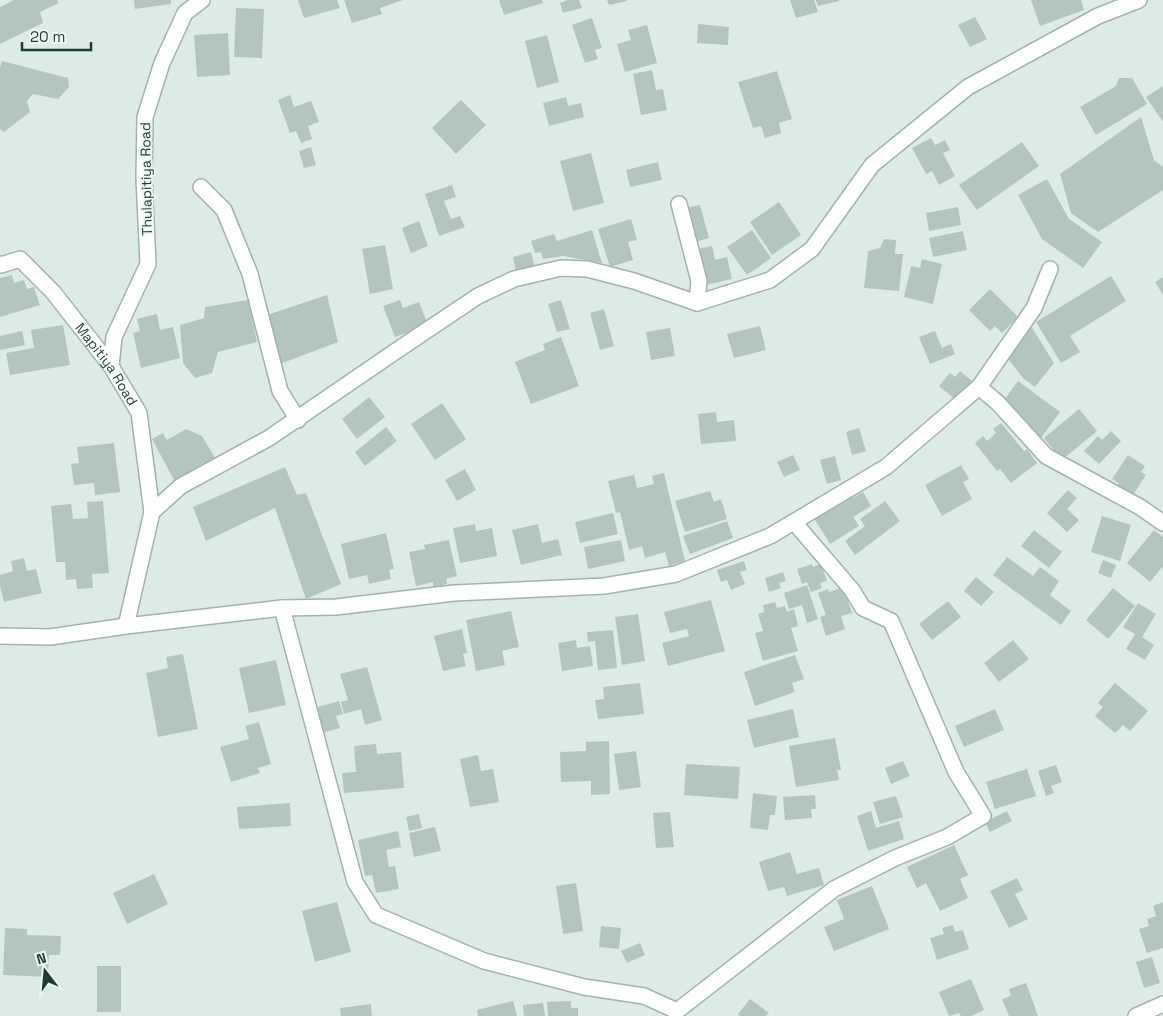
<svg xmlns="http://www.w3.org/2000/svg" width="1163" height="1016" font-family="'Space Grotesk',sans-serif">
  <rect width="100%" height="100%" fill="#ddebe6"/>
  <g fill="#b2c6bf">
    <path d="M14 0H57L59 3 40 12 43 23 0 44V7Z"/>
    <path d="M134 0H171V4L135 9Z"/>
    <path d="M298 0H337L340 8 304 18Z"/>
    <path d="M344 0H403L380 8 382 14 352 23Z"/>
    <path d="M499 0H542L543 3 504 15Z"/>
    <path d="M568 0H579L582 8 563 13 560 3Z"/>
    <path d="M607 0H627V1L609 5Z"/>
    <path d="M790 0H814L818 12 796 18Z"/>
    <path d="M816 0H839V1L818 6Z"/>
    <path d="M1031 0H1081L1084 10 1040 26Z"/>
    <path d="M236 8 264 9 262 58 234 57Z"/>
    <path d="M975 17 987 39 970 47 958 25Z"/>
    <path d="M592 18 602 48 595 50 598 59 585 63 572 25Z"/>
    <path d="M698 24 729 27 728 45 697 43Z"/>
    <path d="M647 25 657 63 625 72 617 44 631 40 628 30Z"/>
    <path d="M228 33 230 75 197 77 194 35Z"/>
    <path d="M547 35 559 82 537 88 525 41Z"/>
    <path d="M2 61 68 78 69 87 58 99 33 94 27 101 30 112 4 132 0 129V67Z"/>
    <path d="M652 70 656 90 663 89 667 110 641 115 633 74Z"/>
    <path d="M777 71 792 119 779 123 781 133 765 138 761 126 753 128 738 82Z"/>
    <path d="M1119 78H1132L1147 104 1096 135 1080 107 1116 86Z"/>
    <path d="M1163 86V122L1146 97Z"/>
    <path d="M290 95 294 107 311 101 319 122 308 126 312 139 301 143 296 131 290 133 278 100Z"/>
    <path d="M566 97 568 106 581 103 584 117 549 126 543 103Z"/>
    <path d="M461 100 486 125 456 154 432 128Z"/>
    <path d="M1141 117 1154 160 1163 167V190L1098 232 1071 213 1060 174Z"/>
    <path d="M931 138 935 145 945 140 950 150 943 153 955 176 939 185 932 171 926 174 912 148Z"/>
    <path d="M1022 142 1039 166 977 210 959 185Z"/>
    <path d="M311 147 316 165 304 168 299 151Z"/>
    <path d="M591 153 604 203 573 211 560 161Z"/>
    <path d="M658 162 662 180 630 187 626 170Z"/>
    <path d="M1047 179 1069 219 1102 242 1083 268 1042 239 1018 195Z"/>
    <path d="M452 185 456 197 444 201 451 219 460 216 465 227 439 236 425 194Z"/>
    <path d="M779 202 801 235 772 255 750 222Z"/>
    <path d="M700 205 709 238 695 242 686 208Z"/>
    <path d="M958 207 961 225 929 231 926 213Z"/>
    <path d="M631 219 637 240 628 242 633 260 610 267 598 229Z"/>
    <path d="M419 221 428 246 411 253 402 228Z"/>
    <path d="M592 230 602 263 563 256 543 259 541 252 535 253 531 241 554 234 557 241Z"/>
    <path d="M752 230 771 258 747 275 727 247Z"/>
    <path d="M963 231 967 250 933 257 929 238Z"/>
    <path d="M884 239 896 240 895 254H903L899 291 864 288 868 251 880 248Z"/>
    <path d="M385 245 393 289 370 294 362 249Z"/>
    <path d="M712 246 715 260 727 257 732 279 705 285 698 249Z"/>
    <path d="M531 252 536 272H516L513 257Z"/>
    <path d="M922 259 942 264 933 304 904 297 911 266 920 268Z"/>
    <path d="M12 275 14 283 24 280 27 289 34 287 40 305 0 317V278Z"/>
    <path d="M1111 276 1126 301 1070 336 1080 352 1061 363 1036 322Z"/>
    <path d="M1163 277V295L1155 282Z"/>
    <path d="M990 289 1018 317 1002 333 995 326 990 331 969 310Z"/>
    <path d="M327 295 338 342 280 364 264 316Z"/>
    <path d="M248 300 257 342 218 352 212 373 195 378 183 363 180 325 204 318 205 307Z"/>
    <path d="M400 300 403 308 419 302 428 325 395 337 383 306Z"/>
    <path d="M561 300 570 329 557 332 548 304Z"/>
    <path d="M604 309 614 346 600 350 590 313Z"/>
    <path d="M157 314 160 330 173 327 180 358 141 368 133 333 140 331 137 319Z"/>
    <path d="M1029 323 1054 363 1035 387 1023 378 1009 360V350Z"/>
    <path d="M63 325 70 365 10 375 6 353 34 348 31 330Z"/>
    <path d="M760 326 766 350 734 358 727 334Z"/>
    <path d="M670 328 675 356 651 360 646 332Z"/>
    <path d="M22 331 25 345 0 350V336Z"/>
    <path d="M935 331 942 348 951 344 955 354 930 364 919 337Z"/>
    <path d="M561 337 579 386 531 404 515 362 545 350 543 344Z"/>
    <path d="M960 371 972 381 956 400 939 386 950 373 955 377Z"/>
    <path d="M1018 381 1060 412 1041 438 1019 422 1004 400Z"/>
    <path d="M369 397 385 417 357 439 342 419Z"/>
    <path d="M442 403 466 439 435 460 411 424Z"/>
    <path d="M1079 409 1097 431 1062 460 1044 438Z"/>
    <path d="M716 412 717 422 734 420 736 441 701 444 698 414Z"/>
    <path d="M1001 423 1024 451 1005 466 1027 449 1037 463 1011 483 1000 469 997 471 975 443 983 436 987 441 996 433 993 429Z"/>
    <path d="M386 427 397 441 365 466 355 452Z"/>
    <path d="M859 428 866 451 852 455 846 432Z"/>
    <path d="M186 429 202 436 215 458 174 480 152 439 163 433 167 440Z"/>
    <path d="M1111 431 1121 441 1099 464 1084 451 1098 436 1102 440Z"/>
    <path d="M114 443 120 492 95 495 94 483 74 485 71 464 79 463 77 447Z"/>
    <path d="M793 455 800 470 784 477 777 462Z"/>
    <path d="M1128 455 1145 466 1141 472 1146 475 1131 498 1116 488 1119 483 1112 479Z"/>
    <path d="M835 456 841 480 827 484 820 460Z"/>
    <path d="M961 465 969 479 963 482 972 499 942 516 925 485Z"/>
    <path d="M285 467 297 495 306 493 341 584 306 599 275 508 206 541 193 507Z"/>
    <path d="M465 469 476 490 457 501 445 480Z"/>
    <path d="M664 473 685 561 669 566 665 552 645 558 642 546 629 550 620 512 616 513 608 481 634 475 637 488 654 484 652 476Z"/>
    <path d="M1068 490 1077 498 1067 509 1079 520 1067 532 1047 513Z"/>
    <path d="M710 491 714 502 721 499 727 519 685 532 675 501Z"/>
    <path d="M863 492 871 506 853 517 859 526 830 544 812 515 850 493 853 498Z"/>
    <path d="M103 501 109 573 92 574 93 588 77 589 76 579 66 580 65 562H56L51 506 71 504 73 519 88 518 87 502Z"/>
    <path d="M885 501 900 521 855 555 845 541 865 526 860 519Z"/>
    <path d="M613 513 618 534 580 543 575 522Z"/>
    <path d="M1102 516 1131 525 1120 561 1091 552Z"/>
    <path d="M727 521 733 538 690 554 683 536Z"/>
    <path d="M475 524 476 531 492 528 497 556 460 563 453 528Z"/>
    <path d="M538 524 542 543 558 539 562 555 521 565 512 530Z"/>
    <path d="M1034 530 1062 552 1049 568 1021 546Z"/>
    <path d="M1154 530 1163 537V566L1150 582 1127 563Z"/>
    <path d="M386 533 394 569 389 570 391 579 369 584 367 575 349 579 341 544Z"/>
    <path d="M449 540 457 576 446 579 447 584 433 587V582L416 586 409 552 425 549 424 545Z"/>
    <path d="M621 540 625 561 588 569 584 547Z"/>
    <path d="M1007 557 1033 576 1040 567 1059 581 1050 595 1071 611 1061 625 993 575Z"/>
    <path d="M24 558 27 571 36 569 42 593 4 602 0 586V575L13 571 11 561Z"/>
    <path d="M1103 560 1116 565 1111 578 1098 573Z"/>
    <path d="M744 561 747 570 740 572 745 584 731 590 727 580 721 582 717 570Z"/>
    <path d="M812 564 813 567 821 564 827 581 820 583 822 588 811 592 807 582 802 584 797 569Z"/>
    <path d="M783 572 786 581 779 583 781 588 769 592 765 578Z"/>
    <path d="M976 577 994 592 981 606 964 591Z"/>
    <path d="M807 585 818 619 807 623 802 605 789 609 784 593Z"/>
    <path d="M843 587 852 613 841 616 845 629 826 636 820 617 826 615 818 593 828 589 829 592Z"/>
    <path d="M1113 588 1135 606 1108 639 1086 620Z"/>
    <path d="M711 600 725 651 668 666 662 643 689 636 687 629 670 633 664 612Z"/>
    <path d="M948 601 961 617 932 640 919 624Z"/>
    <path d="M775 602 777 608 785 606 787 612 794 609 798 626 791 628 798 651 763 661 755 633 763 631 758 614 764 612 763 605Z"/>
    <path d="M1138 603 1156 614 1142 637 1154 645 1145 660 1126 649 1135 634 1123 627Z"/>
    <path d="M511 611 519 647 502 651 505 665 476 671 466 620Z"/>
    <path d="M638 614 645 661 622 665 615 617Z"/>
    <path d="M462 629 467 653 463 654 466 666 443 671 434 636Z"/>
    <path d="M613 630 617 668 598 670 595 641 588 642 587 632Z"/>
    <path d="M576 640 577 648 590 646 593 666 562 671 558 643Z"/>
    <path d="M1013 640 1029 659 999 682 984 663Z"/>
    <path d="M183 654 198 729 158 737 146 673 168 668 166 657Z"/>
    <path d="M795 655 804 679 792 683 795 692 755 706 744 672Z"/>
    <path d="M276 660 286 705 249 713 239 668Z"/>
    <path d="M367 667 382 720 365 725 361 709 344 714 341 702 348 700 340 674Z"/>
    <path d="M640 683 644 714 598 719 595 700 604 699 603 687Z"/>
    <path d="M1115 683 1148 711 1130 731 1123 725 1115 733 1095 716 1103 707 1098 703Z"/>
    <path d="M339 701 343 714 336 716 340 728 318 734 311 709Z"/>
    <path d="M793 709 799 737 754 748 747 720Z"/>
    <path d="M995 709 1004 730 964 747 955 726Z"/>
    <path d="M259 722 271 764 258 768 260 773 231 782 220 747 249 739 245 726Z"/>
    <path d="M835 738 841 770H837L839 780 796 787 789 746Z"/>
    <path d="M609 741 610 794 591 795V781L561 782 560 752 586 751V742Z"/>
    <path d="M376 744 377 754 401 752 404 788 344 793 342 773 356 772 354 746Z"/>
    <path d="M636 751 641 787 619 790 614 754Z"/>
    <path d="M478 755 481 771 493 769 499 802 470 807 460 759Z"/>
    <path d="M903 761 910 776 891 784 885 768Z"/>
    <path d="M686 764 740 767 738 799 684 795Z"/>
    <path d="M1056 765 1062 782 1051 786 1054 793 1046 796 1038 771Z"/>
    <path d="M1027 769 1036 796 995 809 986 782Z"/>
    <path d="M753 793 777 796 775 815H770L768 830 750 828Z"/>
    <path d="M815 795 816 809H811L812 818 785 820 783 797Z"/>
    <path d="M896 796 903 817 880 824 873 802Z"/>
    <path d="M290 803 291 826 239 829 237 807Z"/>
    <path d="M871 811 876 828 899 821 904 839 868 851 857 816Z"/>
    <path d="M1007 811 1012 821 990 832 985 822Z"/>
    <path d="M670 812 674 847 656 848 653 813Z"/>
    <path d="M419 814 422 828 409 831 406 817Z"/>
    <path d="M435 827 441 851 414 857 409 833Z"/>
    <path d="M398 831 401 847 386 850 389 867 395 866 399 889 376 893 372 875 365 876 358 840Z"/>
    <path d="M954 845 968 875 960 879 968 898 940 911 926 883 917 888 907 867Z"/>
    <path d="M790 852 797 874 819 868 824 885 787 896 784 887 768 891 759 862Z"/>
    <path d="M154 874 168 904 127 924 113 893Z"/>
    <path d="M1017 878 1023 890 1015 894 1028 919 1009 928 990 891Z"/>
    <path d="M576 883 583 931 563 934 556 886Z"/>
    <path d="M872 886 889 929 834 951 824 927 844 919 837 900Z"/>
    <path d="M337 902 351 952 315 962 302 911Z"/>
    <path d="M1163 902V948L1147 953 1139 929 1149 926 1147 919 1156 916 1153 906Z"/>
    <path d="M953 925 955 932 963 930 969 949 937 960 930 938 944 934 942 928Z"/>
    <path d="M601 926 621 928 619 949 599 947Z"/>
    <path d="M5 928 27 929V935L61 936 60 955H49L48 977 3 975Z"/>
    <path d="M640 943 645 955 627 963 621 951Z"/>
    <path d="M1152 957 1160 983 1144 988 1136 962Z"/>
    <rect x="97" y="966" width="24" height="46"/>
    <path d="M971 979 984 1010 971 1016H961L959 1013 949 1016 939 992Z"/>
    <path d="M1026 983 1038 1016H1009L1002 999 1011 996 1009 989Z"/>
    <path d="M750 999 769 1013 766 1016H740L738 1014Z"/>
    <path d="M513 1001 517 1016H478L477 1010Z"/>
    <path d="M571 1001V1008H578V1016H548L547 1002Z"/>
    <path d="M543 1003 545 1016H524L523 1005Z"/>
    <path d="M371 1004 372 1016H341L340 1008Z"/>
  </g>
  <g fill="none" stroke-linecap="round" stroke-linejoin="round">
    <g stroke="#a0b3ae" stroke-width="18">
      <g id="street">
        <path d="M201 187 224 210 250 274 280 391 298 420"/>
        <path d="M679 204 699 281 697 303"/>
        <path id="s1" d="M0 264 1 265 20 259 53 292 111 366 139 413 152 512"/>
        <path d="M111 366 114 337 148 264 144 178 145 117 162 63 185 13 202 0"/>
        <path d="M979 387 998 403 1046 456 1140 507 1163 523"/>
        <path d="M282 608 355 882 376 915 484 961 584 987 644 996 677 1011 834 889 895 858 947 837 983 816 956 772 891 621 863 608 852 590 794 522"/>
        <path d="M126 626 152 512 181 486 269 438 396 351 478 296 514 279 561 268 587 269 634 281 697 303 770 280 812 249 872 165 968 87 1098 16 1139 0"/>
        <path d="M0 636 50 637 126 626 282 608 336 607 454 593 604 586 676 574 770 536 886 467 979 387 1034 308 1050 269"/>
        <path d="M1136 1016 1163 1004"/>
      </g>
    </g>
    <use href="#street" stroke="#fff" stroke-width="15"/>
  </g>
  <g text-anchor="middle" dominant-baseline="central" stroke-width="4" stroke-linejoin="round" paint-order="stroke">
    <g font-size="14" fill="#1d3c37" stroke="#edf7f3">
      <text transform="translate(146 179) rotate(-91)">Thulapitiya Road</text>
      <text stroke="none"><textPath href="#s1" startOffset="158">Mapitiya Road</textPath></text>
    </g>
  </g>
  <g transform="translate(45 971) rotate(344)" stroke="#edf7f3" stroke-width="4" paint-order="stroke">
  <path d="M0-4L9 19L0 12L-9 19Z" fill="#1d3c37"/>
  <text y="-8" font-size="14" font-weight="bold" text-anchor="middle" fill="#1d3c37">N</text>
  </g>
  <path d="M22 42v8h69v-8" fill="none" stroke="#1d3c37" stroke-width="2.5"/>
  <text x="30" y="42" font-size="15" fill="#1d3c37" stroke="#edf7f3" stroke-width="4" paint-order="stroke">20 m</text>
</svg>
